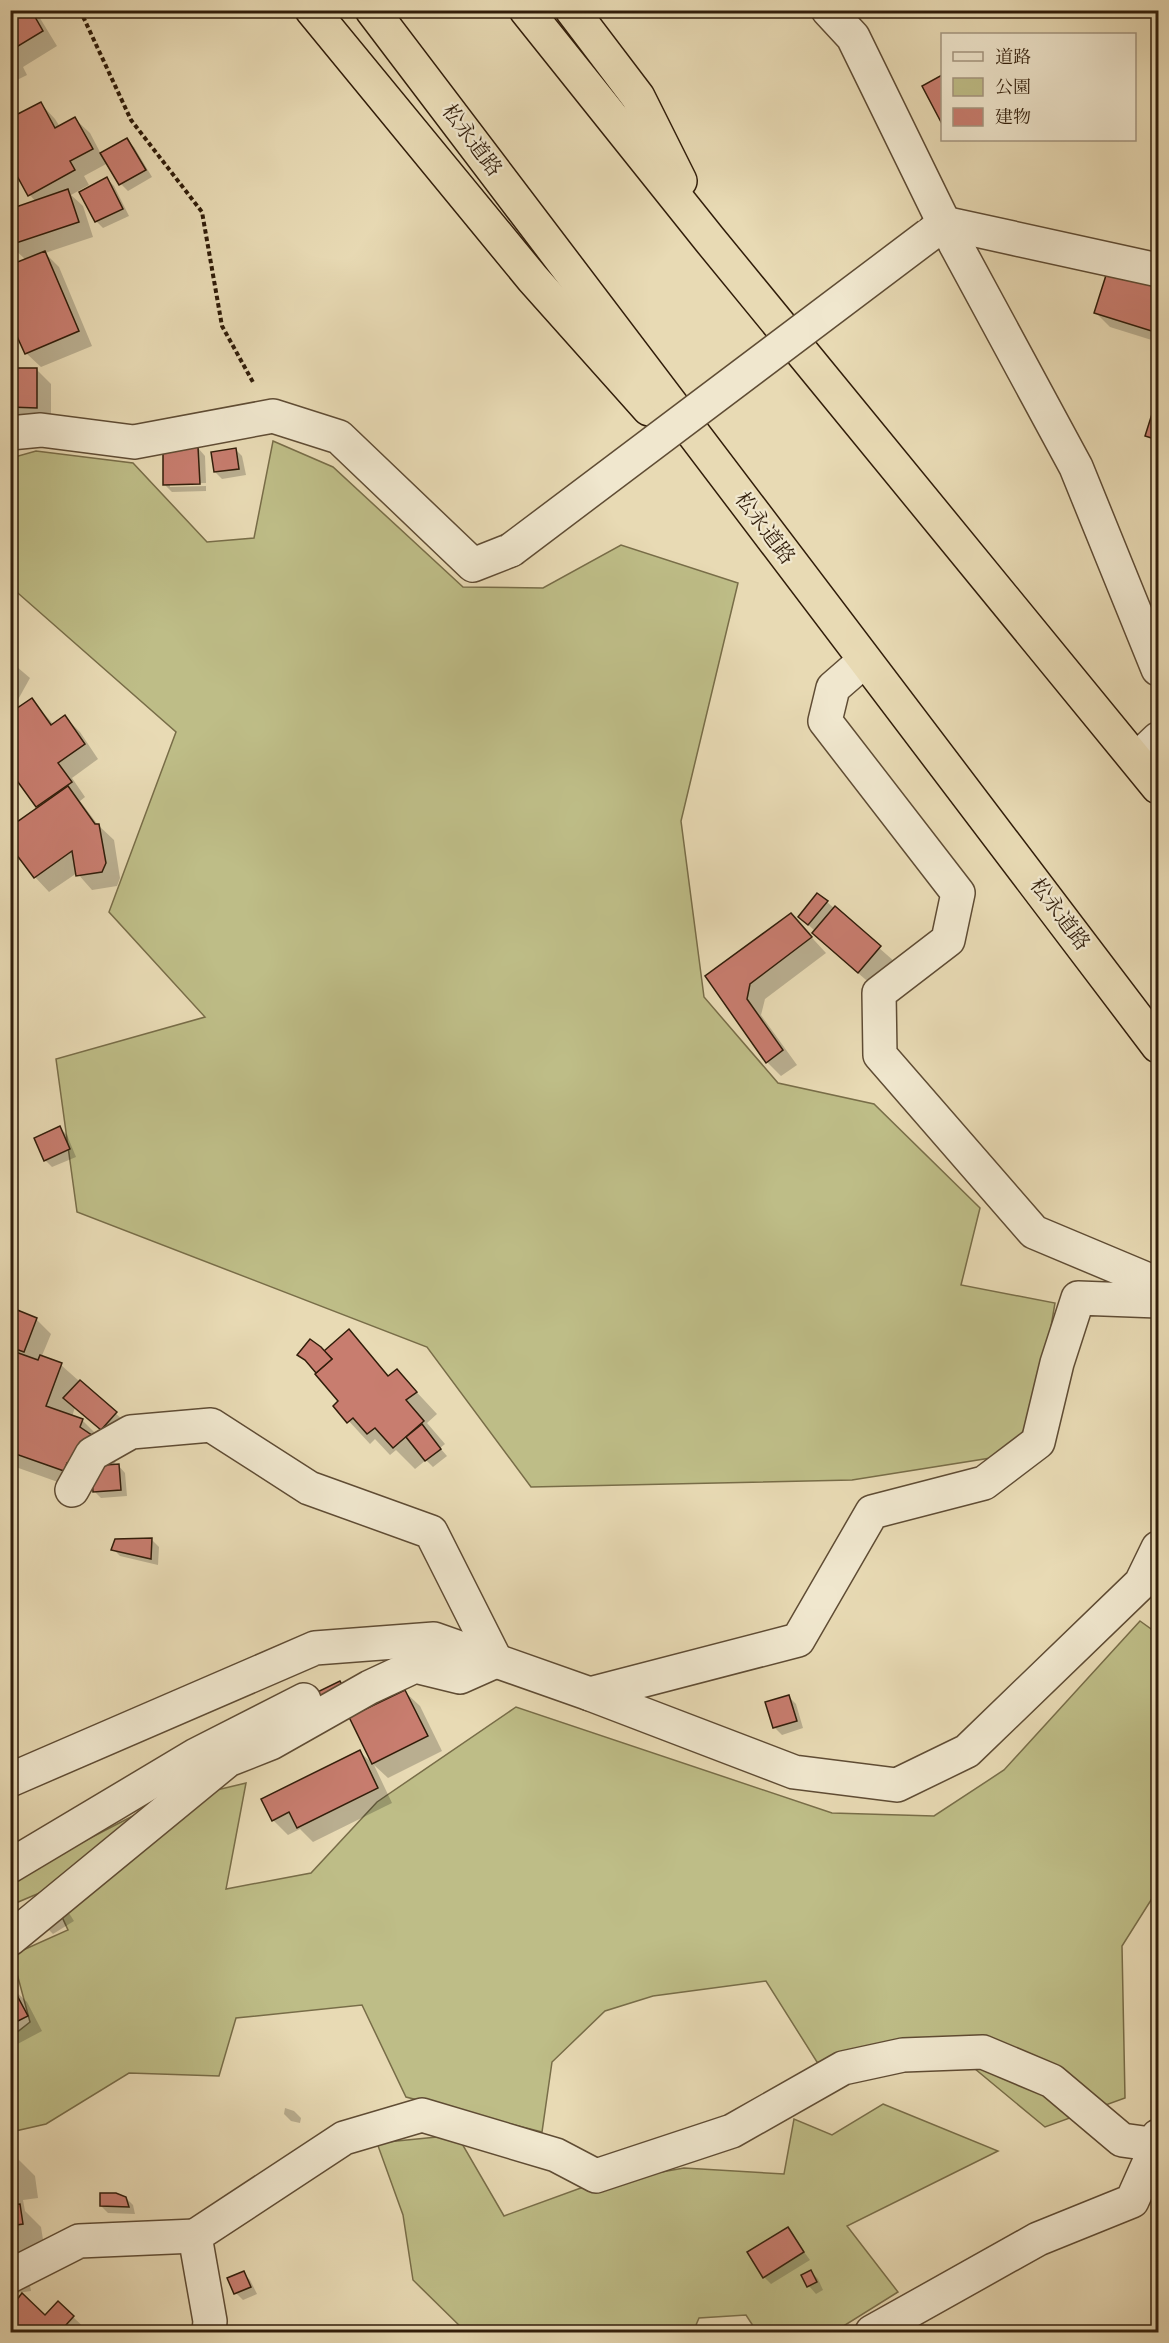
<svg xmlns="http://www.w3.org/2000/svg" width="1169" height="2343" font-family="'IM FELL English','Noto Serif JP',serif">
  <rect width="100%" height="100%" fill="#e8dab4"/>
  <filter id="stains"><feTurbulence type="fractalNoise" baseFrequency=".00333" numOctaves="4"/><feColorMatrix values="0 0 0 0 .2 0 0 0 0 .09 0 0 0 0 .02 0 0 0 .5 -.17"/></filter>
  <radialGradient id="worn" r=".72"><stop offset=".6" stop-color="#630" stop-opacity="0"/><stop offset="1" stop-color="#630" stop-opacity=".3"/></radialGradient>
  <g fill="#bebd87" stroke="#786d48" stroke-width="1.5">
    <path d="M273 441 333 467 463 587 543 588 621 545 738 583 681 821 704 997 778 1083 874 1104 980 1208 961 1285 1055 1303 1036 1415 1003 1456 852 1480 531 1487 427 1347 77 1212 56 1059 205 1017 109 912 176 732 11 587V458L36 451 133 463 207 542 254 538Z"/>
    <path d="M1140 1621 1158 1634V1889L1122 1946 1125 2098 1045 2127 969 2064 817 2062 766 1981 653 1996 605 2011 552 2062 542 2132 406 2097 362 2005 236 2018 219 2076 129 2073 46 2124 11 2132V2037L30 2022 12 1955 68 1930 49 1889 11 1905V1879L154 1805 246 1783 226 1889 311 1873 377 1802 516 1707 832 1813 934 1816 1004 1770Z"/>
    <path d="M883 2104 998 2151 847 2226 898 2292 834 2332H757L746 2315 699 2318 693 2332H466L413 2280 403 2215 377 2143 457 2135 504 2216 589 2185 684 2168 784 2174 794 2119 832 2135Z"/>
  </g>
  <g fill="#0003">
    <path d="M10 10H35L57 46 23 67 27 75 15 81 10 77Z"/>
    <path d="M942 77V121L924 86Z"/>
    <path d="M41 104 55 119 60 127 75 119 90 133 101 154 126 140 134 147 152 177 128 191 121 184 108 163 84 176 89 185 71 195 83 206 93 237 45 253 59 267 92 346 41 367 26 353V260L10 245V210L36 202 30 195Z"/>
    <path d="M107 179 114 186 129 216 103 228 96 221Z"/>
    <path d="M1109 271 1158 286V342L1110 327 1095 312Z"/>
    <path d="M10 369H36L51 384V422L10 421Z"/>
    <path d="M1158 400V447L1147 435Z"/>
    <path d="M198 448 205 456 206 483 170 484V487L206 486V491L172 492 165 485Z"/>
    <path d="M235 449 242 456 246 475 222 479 215 472Z"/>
    <path d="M10 661 30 678 10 714Z"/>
    <path d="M32 700 54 725 65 717 80 732 98 759 72 778 85 797 80 801 98 825 114 840 120 878 117 886 92 890 77 873 49 892 35 877 40 808 37 806Z"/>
    <path d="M827 902 895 962 873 986 828 947 814 933 815 931 800 917Z"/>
    <path d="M791 915 826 953 765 999 761 1015 797 1065 781 1076 767 1062 707 977Z"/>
    <path d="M60 1128 67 1135 76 1157 52 1167 45 1160Z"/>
    <path d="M10 1309 36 1319 51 1334 41 1358 61 1365 123 1420 109 1436 75 1407 72 1417 83 1421 104 1442 102 1447 116 1461 113 1466 118 1465 125 1473 127 1496 101 1498 94 1491V1485L86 1492 10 1465Z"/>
    <path d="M349 1331 390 1377 397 1371 437 1414 427 1423 445 1444 440 1448 447 1456 433 1467 426 1460 415 1469 396 1450 390 1455 375 1439 370 1444 335 1406 340 1401 318 1373 299 1355 320 1348 336 1366Z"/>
    <path d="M152 1540 159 1547 158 1565 120 1556 113 1549Z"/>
    <path d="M405 1692 420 1706 442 1751 388 1778 374 1765 351 1718Z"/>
    <path d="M789 1697 796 1704 803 1728 782 1735 775 1728 767 1703Z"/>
    <path d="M360 1752 374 1765 392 1803 313 1842 300 1829 288 1835 273 1820Z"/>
    <path d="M62 1902 74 1921 53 1934 46 1927Z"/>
    <path d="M12 1988 27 2002 42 2031 10 2048Z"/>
    <path d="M285 2108 294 2111 301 2118 300 2123 291 2121 284 2114Z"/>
    <path d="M10 2154H13L35 2176 38 2198 23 2200 25 2211 41 2227 44 2246 29 2280 31 2291 10 2294Z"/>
    <path d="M126 2198 133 2205 135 2214 108 2213 101 2206Z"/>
    <path d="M787 2229 810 2260 771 2284 764 2277Z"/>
    <path d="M811 2272 818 2279 823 2290 816 2294 809 2286 803 2276Z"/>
    <path d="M243 2273 250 2280 257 2294 243 2300 236 2293Z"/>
    <path d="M10 2301 45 2317H73L89 2332H10Z"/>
  </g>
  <g fill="#c87d6f" stroke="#311d0a" stroke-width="1.5">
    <path d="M10 10H31L43 31 10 51Z"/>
    <path d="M942 75V124L922 86Z"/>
    <path d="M41 102 55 128 75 117 93 149 70 161 75 170 28 196 10 163V118Z"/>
    <path d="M127 138 146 170 119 185 100 153Z"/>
    <path d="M107 177 123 209 95 222 79 192Z"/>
    <path d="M68 189 79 222 10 245V209Z"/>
    <path d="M45 251 79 331 25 354 10 321V265Z"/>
    <path d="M1108 269 1158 285V333L1094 313Z"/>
    <path d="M10 368H37V408L10 407Z"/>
    <path d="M1158 395V440L1145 436Z"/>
    <path d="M198 447 200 484 163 485V448Z"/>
    <path d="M236 448 239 469 214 472 211 452Z"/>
    <path d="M32 698 51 725 65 715 85 744 58 763 72 782 36 807 10 771V713Z"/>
    <path d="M68 786 95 824H99L106 863 102 872 76 876 72 851 34 878 10 846V827Z"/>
    <path d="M817 893 828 901 808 925 798 917Z"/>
    <path d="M835 906 881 946 858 973 812 933Z"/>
    <path d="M791 913 812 937 750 984 747 999 783 1050 766 1063 705 976Z"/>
    <path d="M60 1126 70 1149 44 1161 34 1138Z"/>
    <path d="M10 1307 37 1318 24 1352 10 1347Z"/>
    <path d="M349 1329 388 1376 397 1369 417 1392 406 1400 424 1421 393 1448 375 1428 367 1434 353 1418 347 1423 333 1406 338 1401 315 1374 332 1359 324 1351Z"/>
    <path d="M310 1339 321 1347 332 1359 316 1373 305 1360 297 1355Z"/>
    <path d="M10 1350 38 1360 40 1355 62 1363 46 1406 83 1419 80 1427 96 1438 75 1466 67 1463 64 1471 10 1452Z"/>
    <path d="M80 1380 117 1412 101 1430 63 1398Z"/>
    <path d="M422 1424 441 1449 425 1461 406 1437Z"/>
    <path d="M119 1464 121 1490 93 1492 91 1466Z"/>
    <path d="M152 1538 151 1559 111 1550 115 1539Z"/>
    <path d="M340 1681 345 1690 305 1709 301 1700Z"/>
    <path d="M405 1690 428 1736 372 1764 349 1717Z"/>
    <path d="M789 1695 797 1721 773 1728 765 1702Z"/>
    <path d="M360 1750 378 1788 297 1828 289 1812 272 1821 261 1799Z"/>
    <path d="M12 1986 28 2016 10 2025V1987Z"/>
    <path d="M13 2152 17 2177 10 2178V2153Z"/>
    <path d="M100 2193H116L126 2197 129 2207 100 2206Z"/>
    <path d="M20 2204 23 2224 10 2226V2205Z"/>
    <path d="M788 2227 804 2252 763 2278 747 2252Z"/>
    <path d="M811 2270 817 2282 807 2287 801 2275Z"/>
    <path d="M244 2271 251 2287 234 2294 227 2278Z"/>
    <path d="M22 2293 45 2315 58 2301 74 2316 66 2325 73 2332H10V2299L16 2301Z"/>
  </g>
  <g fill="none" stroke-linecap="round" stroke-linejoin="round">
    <g stroke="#5f4c34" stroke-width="36">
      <g id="minor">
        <path d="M828 10 853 37 944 223 1076 467 1158 669"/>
        <path d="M933 232 944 223 1158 270"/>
        <path d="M10 433 41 430 134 442 273 416 339 437 473 565 511 550"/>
        <path d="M864 661 833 688 825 721 958 893 948 940 879 993 880 1055 1034 1232 1158 1284"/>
        <path d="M1137 759 1158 739"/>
        <path d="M590 1694 798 1640 872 1512 984 1483 1038 1442 1057 1363 1078 1298 1158 1301"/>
        <path d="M10 1780 315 1648 434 1639 590 1694 794 1772 897 1785 967 1751 1141 1583 1158 1548"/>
        <path d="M10 1866 196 1755 304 1700"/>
        <path d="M10 1939 228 1760 271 1743 370 1687 415 1666 460 1677 496 1661 431 1532 309 1488 211 1425 131 1432 92 1454 72 1490"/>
        <path d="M10 2276 79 2241 195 2236"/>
        <path d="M209 2332 210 2321 195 2236 344 2138 422 2115 556 2155 596 2176 732 2131 843 2068 903 2055 983 2052 1052 2081 1122 2140 1158 2145"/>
        <path d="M872 2332 1038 2239 1132 2201 1157 2145 1158 2136"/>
      </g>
    </g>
    <g stroke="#311d0a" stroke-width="36">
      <g id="highway">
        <path d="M312 10 533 279 649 409"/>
        <path d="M372 10 1158 1046"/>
        <path d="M526 10 710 240 1158 787"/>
        <path d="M572 10 638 97 680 181"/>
      </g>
    </g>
    <path stroke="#311d0a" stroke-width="4" stroke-dasharray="4.5 3" stroke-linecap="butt" d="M80 10 131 120 202 212 222 326 254 384"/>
    <use href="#minor" stroke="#f0e7ce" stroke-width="33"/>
    <use href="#highway" stroke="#e8dab4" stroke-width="33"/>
    <g stroke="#5f4c34" stroke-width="36" stroke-linecap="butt">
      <path id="minor-bridge" d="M511 550 929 235"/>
    </g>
    <use href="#minor-bridge" stroke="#f0e7ce" stroke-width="33"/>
  </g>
  <g text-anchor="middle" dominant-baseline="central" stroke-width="4.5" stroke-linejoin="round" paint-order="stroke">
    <g font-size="21" fill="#311d0a" stroke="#f0e7ce">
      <text transform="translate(471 141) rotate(53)">松永道路</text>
      <text transform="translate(764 529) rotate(53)">松永道路</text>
      <text transform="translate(1059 915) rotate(53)">松永道路</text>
    </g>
  </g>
  <rect width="1169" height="2343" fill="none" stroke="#e8dab4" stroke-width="36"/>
  <rect x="12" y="12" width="1145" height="2319" fill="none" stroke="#311d0a" stroke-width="3"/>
  <rect x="18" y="18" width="1133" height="2307" fill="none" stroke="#311d0a" stroke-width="1.5"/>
  <rect x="941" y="33" width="195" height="108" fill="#f0e7ce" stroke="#a49680" stroke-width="1.5"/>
  <rect x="953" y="52" width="30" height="9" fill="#f0e7ce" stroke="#a49680" stroke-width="1.5"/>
  <text x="995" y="63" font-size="18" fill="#311d0a">道路</text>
  <rect x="953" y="78" width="30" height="18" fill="#bebd87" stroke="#a49680" stroke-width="1.5"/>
  <text x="995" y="93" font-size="18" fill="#311d0a">公園</text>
  <rect x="953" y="108" width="30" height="18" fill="#c87d6f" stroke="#a49680" stroke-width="1.5"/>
  <text x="995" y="123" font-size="18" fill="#311d0a">建物</text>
  <rect width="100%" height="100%" filter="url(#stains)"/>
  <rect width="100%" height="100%" fill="url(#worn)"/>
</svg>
